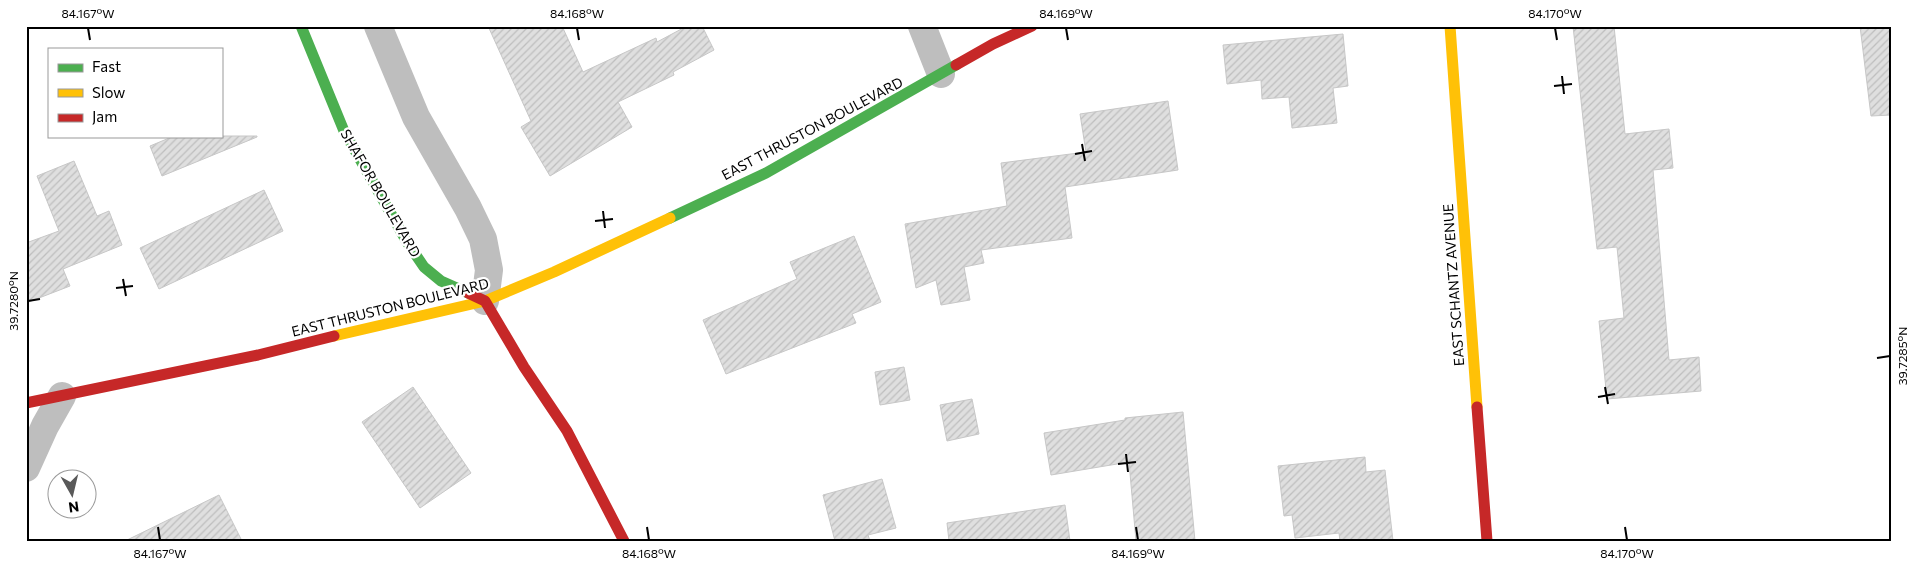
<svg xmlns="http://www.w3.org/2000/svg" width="1917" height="567" font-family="Commissioner,sans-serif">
  <defs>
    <pattern id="building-hatch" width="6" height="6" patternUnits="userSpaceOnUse" patternTransform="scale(1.25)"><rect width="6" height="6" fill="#dfdfdf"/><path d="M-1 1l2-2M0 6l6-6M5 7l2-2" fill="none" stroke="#bebebe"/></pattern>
  </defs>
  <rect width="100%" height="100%" fill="#fff"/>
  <g fill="url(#building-hatch)" stroke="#c7c7c7">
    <path d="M488 26H562L583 72 656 38 657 42 687 26H702L714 50 673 72 674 75 618 102 632 127 550 176 521 127 531 121Z"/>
    <path d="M1573 26H1614L1625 134 1669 129 1673 168 1653 170 1669 360 1699 357 1701 391 1607 399 1599 321 1624 318 1617 247 1597 249Z"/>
    <path d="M1860 26H1891V115L1871 116Z"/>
    <path d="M1343 34 1348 86 1333 88 1337 123 1292 128 1289 97 1262 99 1261 80 1227 84 1223 45Z"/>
    <path d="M1168 101 1178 170 1065 187 1072 238 981 250 984 263 964 267 970 300 941 305 936 280 916 288 905 224 1007 206 1001 163 1086 152 1080 114Z"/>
    <path d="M174 136H257V137L162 176 150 146Z"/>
    <path d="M74 161 97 216 109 211 122 245 63 269 70 286 26 303V243L59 231 37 176Z"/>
    <path d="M264 190 283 231 159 289 140 248Z"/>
    <path d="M854 236 881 302 852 314 856 323 726 374 703 320 797 279 790 262Z"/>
    <path d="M904 367 910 400 880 405 875 372Z"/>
    <path d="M413 387 471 473 420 508 362 422Z"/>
    <path d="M972 399 979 434 947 441 940 405Z"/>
    <path d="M1183 412 1195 541H1136L1129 462 1051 475 1044 433 1125 420V418Z"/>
    <path d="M1365 457 1366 472 1385 470 1393 541H1340L1339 533 1295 538 1292 515 1284 516 1278 466Z"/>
    <path d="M882 479 896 528 868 535 870 541H835L823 495Z"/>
    <path d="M219 495 242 541H125Z"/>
    <path d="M1065 505 1070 541H949L947 523Z"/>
  </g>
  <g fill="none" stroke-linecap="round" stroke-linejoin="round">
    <g stroke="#bebebe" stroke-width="28">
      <path d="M378 26 416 117 468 208 483 239 489 270 485 301"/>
      <path d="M922 26 941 74"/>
      <path d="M26 468 45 426 62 396"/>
    </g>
    <g stroke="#4caf50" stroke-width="11">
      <path d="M301 26 344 131 407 242 424 267 441 281 468 293"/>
      <path d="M670 218 766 173 956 65"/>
    </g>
    <g stroke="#ffc107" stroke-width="11">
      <path d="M1450 26 1477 407"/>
      <path d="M334 336 485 301 554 272 670 218"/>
    </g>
    <g stroke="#c62828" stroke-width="11">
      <path d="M956 65 993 44 1032 26"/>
      <path d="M468 293 485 301 524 367 567 431 624 541"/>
      <path d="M26 403 258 355 334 336"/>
      <path d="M1477 407 1487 541"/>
    </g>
  </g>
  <path fill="none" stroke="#000" stroke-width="2" d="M88 28 90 40M577 28 579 40M1066 28 1068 40M1555 28 1557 40M1562 76 1564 94M1554 86 1572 84M1082 144 1085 161M1075 154 1092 151M603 211 605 228M595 221 613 219M123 279 126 296M116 288 133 286M28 301 40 299M1877 358 1890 356M1605 387 1608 404M1598 397 1615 394M1126 454 1128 472M1118 464 1136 462M158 527 160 540M647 527 649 540M1136 527 1138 540M1625 527 1627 540"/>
  <g text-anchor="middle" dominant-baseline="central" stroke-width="4.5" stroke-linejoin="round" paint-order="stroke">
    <g font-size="14" fill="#000" stroke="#fff">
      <text transform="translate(812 128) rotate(-28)">EAST THRUSTON BOULEVARD</text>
      <text transform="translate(381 193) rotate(60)">SHAFOR BOULEVARD</text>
      <text transform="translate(1453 285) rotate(-94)">EAST SCHANTZ AVENUE</text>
      <text transform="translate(390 307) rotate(-14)">EAST THRUSTON BOULEVARD</text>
    </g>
  </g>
  <rect width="1917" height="567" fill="none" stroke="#ffffff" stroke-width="55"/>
  <rect x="48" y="48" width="175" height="90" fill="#ffffff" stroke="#999999"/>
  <rect x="58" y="64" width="25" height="8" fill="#4caf50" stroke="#999999"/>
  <text x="92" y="72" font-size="15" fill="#000000">Fast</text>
  <rect x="58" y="89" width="25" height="8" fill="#ffc107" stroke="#999999"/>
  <text x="92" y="98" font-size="15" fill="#000000">Slow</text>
  <rect x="58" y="114" width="25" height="8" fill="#c62828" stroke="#999999"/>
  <text x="92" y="122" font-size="15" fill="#000000">Jam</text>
  <g transform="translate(72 494) rotate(172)"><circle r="24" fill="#ffffff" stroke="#999999"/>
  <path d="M0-4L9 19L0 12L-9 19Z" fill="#595959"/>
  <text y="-8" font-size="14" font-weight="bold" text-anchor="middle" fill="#000000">N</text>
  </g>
  <rect x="28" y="28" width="1862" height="512" fill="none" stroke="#000" stroke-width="2"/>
  <g font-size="12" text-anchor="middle" fill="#000">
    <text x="88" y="18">84.167°W</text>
    <text x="577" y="18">84.168°W</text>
    <text x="1066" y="18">84.169°W</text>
    <text x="1555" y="18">84.170°W</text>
    <text transform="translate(14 301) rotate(-90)" y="4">39.7280°N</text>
    <text transform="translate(1903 356) rotate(-90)" y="4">39.7285°N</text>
    <text x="160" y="558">84.167°W</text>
    <text x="649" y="558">84.168°W</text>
    <text x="1138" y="558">84.169°W</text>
    <text x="1627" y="558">84.170°W</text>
  </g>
</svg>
